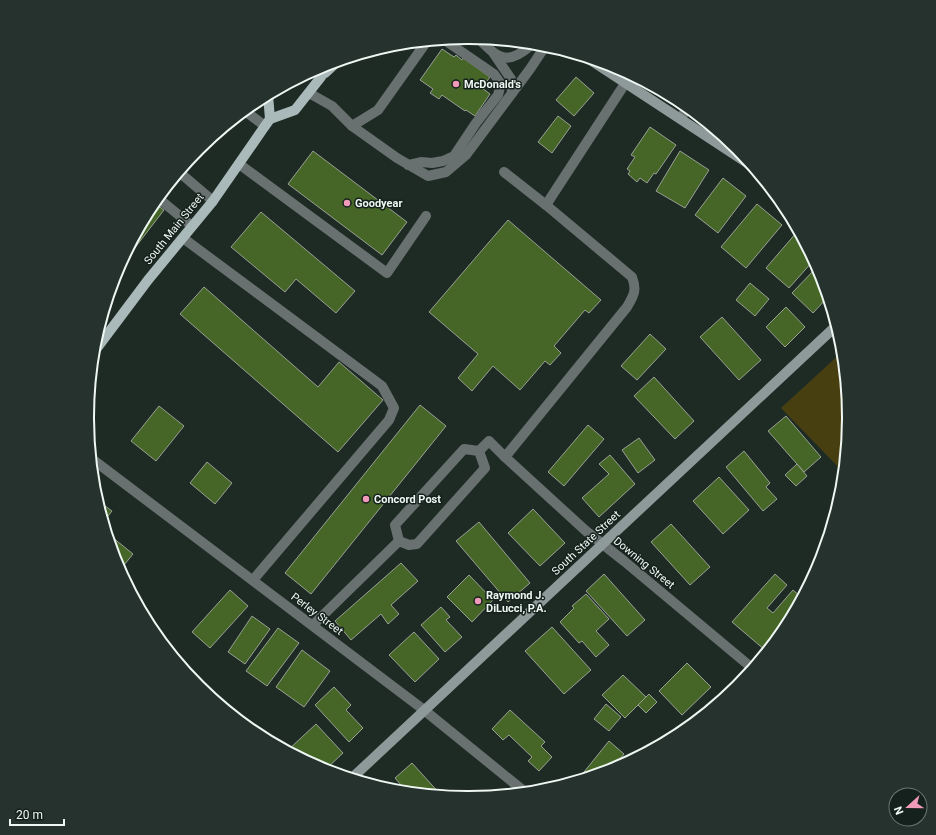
<svg xmlns="http://www.w3.org/2000/svg" width="936" height="835" font-family="Roboto,sans-serif">
  <rect width="100%" height="100%" fill="#1e2b25"/>
  <path fill="#483f11" d="M842 352 848 418 843 472 781 408Z"/>
  <g fill="#456627" stroke="#99a094">
    <path d="M442 49 454 57 456 55 462 60 463 58 490 77 482 88 490 94 475 116 466 110 465 111 442 95 439 99 430 93 433 89 420 80Z"/>
    <path d="M576 77 594 93 574 116 556 100Z"/>
    <path d="M558 116 571 126 552 153 538 142Z"/>
    <path d="M650 127 676 145 656 174 654 173 647 183 640 178 637 182 628 174 630 171 627 169 635 157 631 155Z"/>
    <path d="M313 151 407 222 382 255 288 184Z"/>
    <path d="M680 151 709 170 685 208 656 191Z"/>
    <path d="M723 178 746 196 718 233 695 215Z"/>
    <path d="M154 203 164 210 134 249 130 246Z"/>
    <path d="M757 204 782 225 746 268 721 247Z"/>
    <path d="M261 212 355 291 336 313 296 279 285 292 231 247Z"/>
    <path d="M508 220 601 300 589 313 585 310 554 346 561 353 550 365 545 361 520 390 493 366 472 391 458 378 478 354 429 312Z"/>
    <path d="M797 232 800 235 813 261 789 288 766 268Z"/>
    <path d="M817 267 827 298 813 313 792 293Z"/>
    <path d="M750 283 769 299 755 316 736 300Z"/>
    <path d="M204 287 318 387 339 362 383 400 338 452 180 314Z"/>
    <path d="M786 307 805 327 785 347 766 327Z"/>
    <path d="M722 317 761 360 739 380 700 337Z"/>
    <path d="M650 334 666 349 637 380 621 366Z"/>
    <path d="M654 377 694 421 675 439 634 396Z"/>
    <path d="M420 405 446 426 311 594 285 573Z"/>
    <path d="M159 406 184 426 156 461 131 441Z"/>
    <path d="M786 416 821 457 804 472 768 431Z"/>
    <path d="M588 425 604 439 564 486 548 472Z"/>
    <path d="M639 438 655 460 638 473 622 450Z"/>
    <path d="M744 451 770 483 766 487 777 499 763 511 726 467Z"/>
    <path d="M610 455 635 484 599 517 582 498 609 474 599 464Z"/>
    <path d="M207 462 232 483 215 504 190 483Z"/>
    <path d="M797 464 807 476 796 486 785 475Z"/>
    <path d="M719 477 749 510 723 534 693 501Z"/>
    <path d="M97 500 112 511 104 521Z"/>
    <path d="M533 509 565 543 540 566 508 533Z"/>
    <path d="M479 522 530 583 508 602 456 541Z"/>
    <path d="M671 524 710 567 690 585 651 542Z"/>
    <path d="M107 533 133 554 120 570 116 563Z"/>
    <path d="M401 563 418 581 391 605 399 614 388 624 381 614 351 640 335 621Z"/>
    <path d="M604 574 645 620 627 636 586 591Z"/>
    <path d="M775 574 787 585 767 608 773 613 793 590 801 597 783 619 786 622 791 617 784 629 766 651 732 622Z"/>
    <path d="M469 575 493 600 472 622 447 597Z"/>
    <path d="M230 590 248 606 210 648 192 632Z"/>
    <path d="M586 594 609 619 596 631 609 645 596 657 582 641 579 643 560 622 574 608 572 606Z"/>
    <path d="M441 607 450 617 446 620 462 637 445 652 421 625Z"/>
    <path d="M252 616 270 629 245 664 228 652Z"/>
    <path d="M552 627 591 670 564 694 525 651Z"/>
    <path d="M278 628 299 643 267 686 246 671Z"/>
    <path d="M414 632 439 659 415 682 389 655Z"/>
    <path d="M302 650 330 671 304 707 276 687Z"/>
    <path d="M687 663 711 687 682 715 659 691Z"/>
    <path d="M623 675 646 697 625 718 602 695Z"/>
    <path d="M334 687 351 705 346 710 363 728 349 742 315 705Z"/>
    <path d="M649 694 657 702 646 713 638 705Z"/>
    <path d="M606 704 621 717 609 731 594 719Z"/>
    <path d="M510 710 545 742 541 746 552 757 539 771 528 761 532 757 509 735 503 740 492 729Z"/>
    <path d="M316 724 343 753 325 770 288 750Z"/>
    <path d="M609 741 624 754 611 770 589 777 584 772Z"/>
    <path d="M412 763 441 795 407 792 395 778Z"/>
  </g>
  <g fill="none" stroke-linecap="round" stroke-linejoin="round">
    <g stroke="#697070" stroke-width="10">
      <path d="M478 38C497 57 506 67 530 46L531 43"/>
      <path d="M494 54 511 79 512 93"/>
      <path d="M309 93 332 106 352 126 397 158 428 176 446 172 466 155 530 69 546 45"/>
      <path d="M245 111 265 126"/>
      <path d="M681 118 687 108"/>
      <path d="M352 126 378 110 427 41"/>
      <path d="M239 164 387 273 426 216"/>
      <path d="M408 165 421 162 432 163 443 161 454 156 476 123 498 95 501 84 494 74 443 39"/>
      <path d="M179 172 213 201"/>
      <path d="M158 198 192 226"/>
      <path d="M546 205 626 82"/>
      <path d="M183 238 382 386 394 408 389 420 253 580"/>
      <path d="M464 449 479 451 485 468 417 544 409 545 399 541 395 525Z"/>
      <path d="M479 451 489 441 505 457 627 307C634 295 637 290 632 277L546 205 504 172"/>
      <path d="M313 625 399 541"/>
    </g>
    <g stroke="#697070" stroke-width="10">
      <path d="M505 457 586 531 624 561 752 668"/>
      <path d="M92 459 424 710 525 792"/>
    </g>
    <g stroke="#8e9a9a" stroke-width="10">
      <path d="M589 59 752 166"/>
      <path d="M352 778 836 326"/>
    </g>
    <g stroke="#aab9ba" stroke-width="10">
      <path d="M325 73 338 61"/>
      <path d="M270 119 295 110 321 77 327 64"/>
      <path d="M94 352 148 280 213 201 265 126 270 119 268 95"/>
    </g>
  </g>
  <g fill="#ef9ab8" stroke="#15211c" stroke-width="1.5">
    <circle cx="456" cy="84" r="4"/>
    <circle cx="347" cy="203" r="4"/>
    <circle cx="366" cy="499" r="4"/>
    <circle cx="478" cy="601" r="4"/>
  </g>
  <g text-anchor="middle" dominant-baseline="central" stroke-width="3" stroke-linejoin="round" paint-order="stroke">
    <g font-size="11" font-weight="bold" fill="#eff7f3" stroke="#15211c" text-anchor="start">
      <text x="464" y="84">McDonald's</text>
      <text x="355" y="203">Goodyear</text>
      <text x="374" y="499">Concord Post</text>
      <text x="486" y="595">Raymond J.<tspan x="486" dy="13">DiLucci, P.A.</tspan></text>
    </g>
    <g font-size="11" fill="#eff7f3" stroke="#15211c">
      <text transform="translate(174 229) rotate(-51)">South Main Street</text>
      <text transform="translate(586 543) rotate(-43)">South State Street</text>
      <text transform="translate(644 563) rotate(39)">Downing Street</text>
      <text transform="translate(317 614) rotate(37)">Perley Street</text>
    </g>
  </g>
  <path d="M0 0H936V835H0ZM467 44H469A373 373 0 0 1 842 417V418A373 373 0 0 1 469 791H467A373 373 0 0 1 94 418V417A373 373 0 0 1 467 44Z" fill="#26322d" fill-rule="evenodd"/>
  <path fill="none" stroke="#eff7f3" stroke-width="2" d="M467 44H469A373 373 0 0 1 842 417V418A373 373 0 0 1 469 791H467A373 373 0 0 1 94 418V417A373 373 0 0 1 467 44Z"/>
  <g transform="translate(908 807) rotate(249)"><circle r="19" fill="#15211c" stroke="#6c7772"/>
  <path d="M0-3L7 15L0 10L-7 15Z" fill="#ef9ab8"/>
  <text y="-6" font-size="11" font-weight="bold" text-anchor="middle" fill="#eff7f3">N</text>
  </g>
  <path d="M10 819v6h54v-6" fill="none" stroke="#eff7f3" stroke-width="2"/>
  <text x="16" y="819" font-size="12" fill="#eff7f3" stroke="#15211c" stroke-width="3" paint-order="stroke">20 m</text>
</svg>
